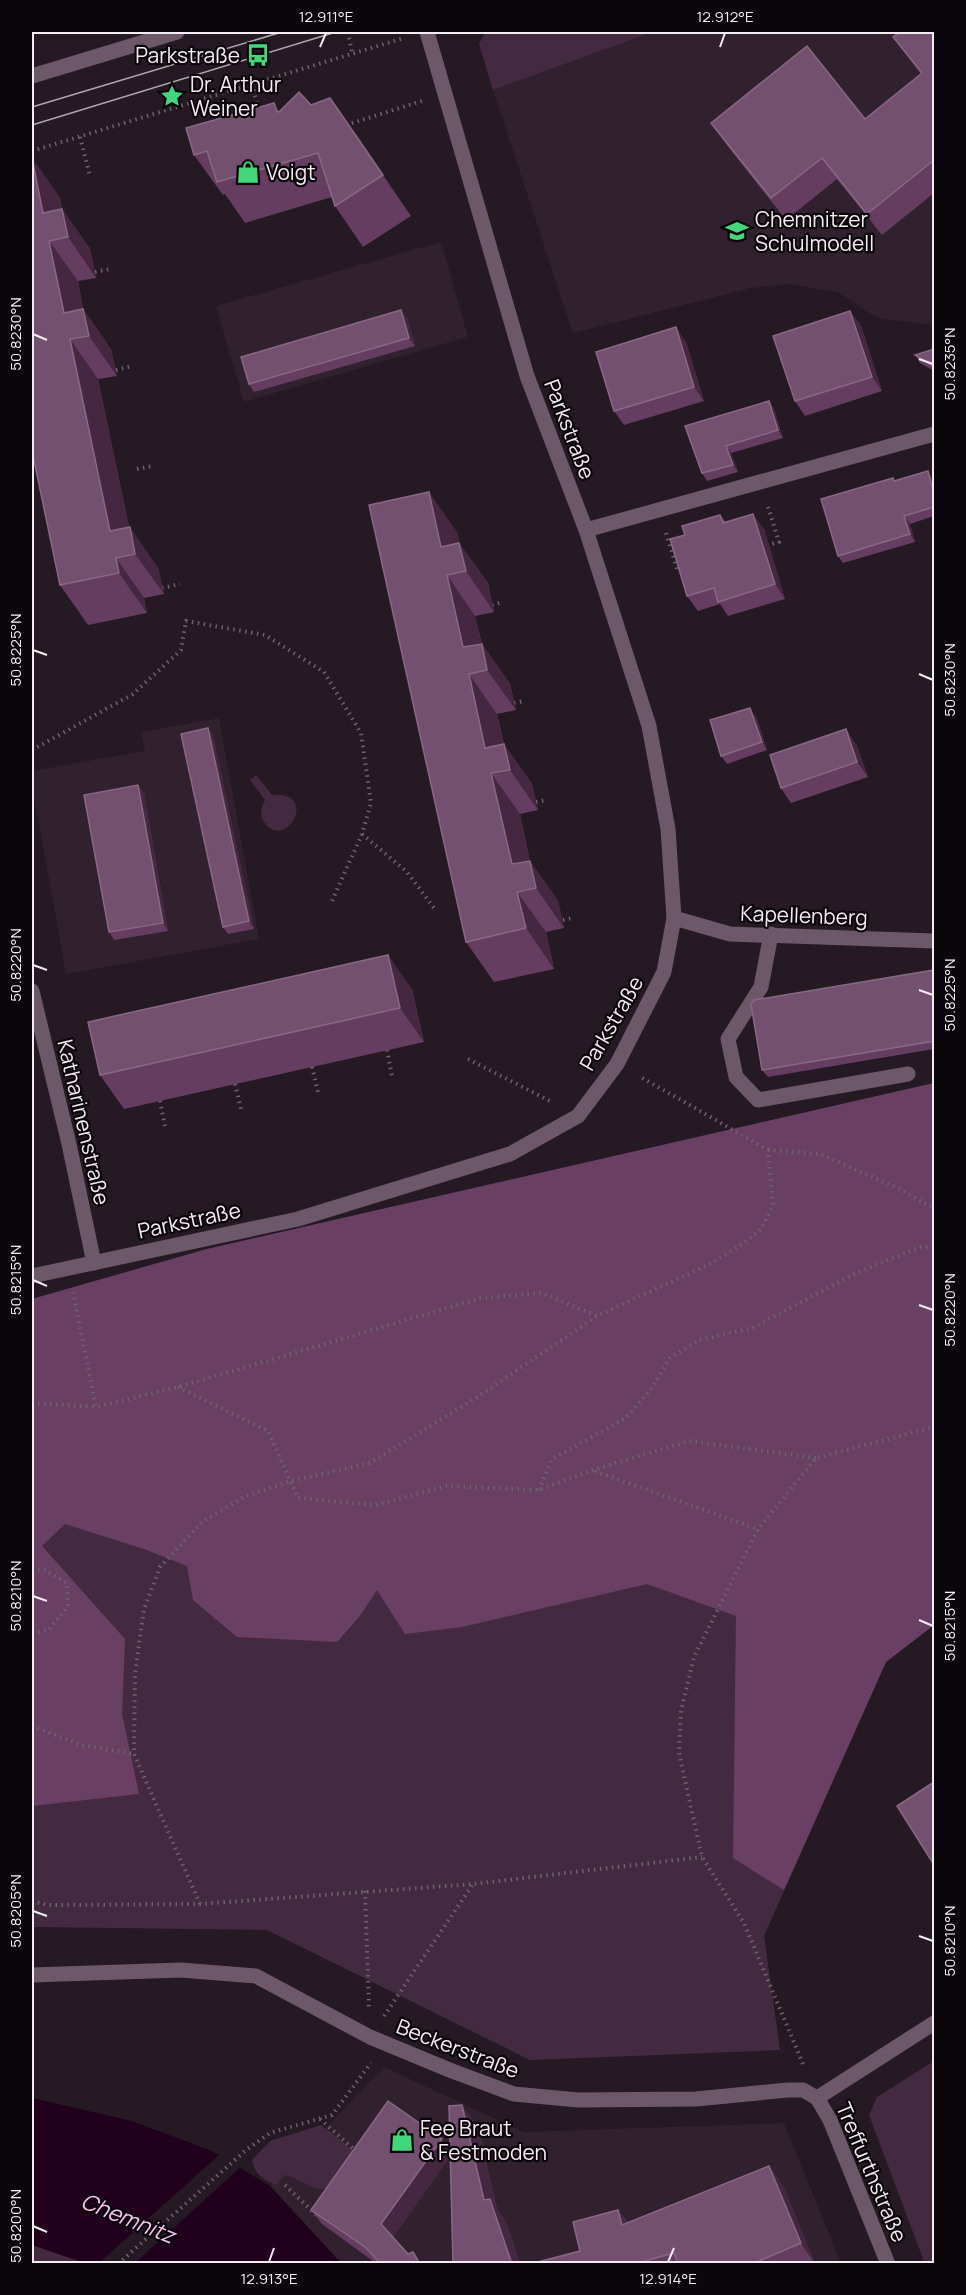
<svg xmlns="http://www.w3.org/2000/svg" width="966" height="2295" font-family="Manrope,sans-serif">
  <rect width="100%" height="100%" fill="#251923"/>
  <g fill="#31212f">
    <path d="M653 32H934V325L877 318 838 292 788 284 751 288 573 333 493 90Z"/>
    <path d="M441 242 468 337 244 402 216 306Z"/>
    <path d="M219 718 259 939 66 974 32 785V771L145 751 141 732Z"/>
    <path d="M384 2067 524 2132 784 2123 841 2263H341L270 2186Z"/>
  </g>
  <g fill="#442a40">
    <path d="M485 32H653L493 90 479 44Z"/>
    <path d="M256 775 272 795C321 791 285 853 264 822 259 814 261 808 265 800L250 780Z"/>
    <path d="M934 1083V1625L886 1662 764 1936 780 2050 530 2060 267 1930 32 1927V1299L207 1249Z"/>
    <path d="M934 2061V2263L925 2264 869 2115 877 2097Z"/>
    <path d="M321 2125 359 2155 332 2189C307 2191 304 2179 284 2175L276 2185C264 2180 254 2174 252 2160L270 2141Z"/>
    <path d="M32 2245 81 2261 80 2264 32 2263Z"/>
  </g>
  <path fill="#6a3f64" d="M934 1083V1625L886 1662 784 1890 733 1858 736 1616 647 1584 462 1627 405 1634 377 1590 360 1616 337 1642 237 1637 193 1600 187 1566 144 1549 65 1524 42 1546 125 1639 122 1714 139 1794 32 1806V1299L207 1249Z"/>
  <path fill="#21001e" d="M32 2098 132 2121 212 2151 270 2186 341 2263H84L32 2245Z"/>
  <path fill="#251923" d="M221 2153 242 2166 135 2263H99Z"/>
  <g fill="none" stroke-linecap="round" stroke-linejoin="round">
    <g stroke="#6e636c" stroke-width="4" stroke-dasharray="1.5 4.5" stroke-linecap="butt">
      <path d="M348 32 352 53"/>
      <path d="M252 84 259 112"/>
      <path d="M346 125 422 101"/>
      <path d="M80 137 90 176"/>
      <path d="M32 151 404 38"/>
      <path d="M95 272 110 269"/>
      <path d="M116 370 132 366"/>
      <path d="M137 469 153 466"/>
      <path d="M768 507 779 542 768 545"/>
      <path d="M666 533 678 572 683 570"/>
      <path d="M162 588 180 584"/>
      <path d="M492 605 502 602"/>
      <path d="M514 703 524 701"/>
      <path d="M32 750 133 694 181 650 186 621 265 635 324 672 361 733 371 803 362 834 332 901"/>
      <path d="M536 802 546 800"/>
      <path d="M362 834 407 872 434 908"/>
      <path d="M563 920 572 918"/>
      <path d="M387 1050 392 1076"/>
      <path d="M468 1059 550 1101"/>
      <path d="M312 1067 318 1092"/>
      <path d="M235 1084 241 1109"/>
      <path d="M160 1101 165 1126"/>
      <path d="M768 1150 820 1154 900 1189 934 1209"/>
      <path d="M73 1292 96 1407 178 1387 481 1298 542 1293 597 1316"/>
      <path d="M178 1387 268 1431 298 1498 376 1505 446 1486 539 1490 593 1470 689 1441 816 1458"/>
      <path d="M32 1403 96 1407"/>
      <path d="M595 1471 758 1529"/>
      <path d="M539 1490 552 1459 626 1418 651 1389 670 1358 699 1340 752 1328 854 1274 920 1247 934 1246"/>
      <path d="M32 1570 43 1569 67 1583 68 1606 49 1630 32 1633"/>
      <path d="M32 1726 81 1745 134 1754"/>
      <path d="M365 1891 369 2007"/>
      <path d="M32 1901 48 1905 200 1904 473 1884 702 1857"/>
      <path d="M200 1904 134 1754 135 1673 144 1609 160 1567 203 1521 246 1496 291 1481 370 1463 476 1398 597 1316 710 1264 744 1243 761 1229 773 1206 768 1150 639 1076"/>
      <path d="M384 2016 473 1884"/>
      <path d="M803 2064 744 1923 702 1857 679 1753 681 1711 694 1657 758 1529 816 1458 934 1427"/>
      <path d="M320 2119 357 2152"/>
      <path d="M285 2185 316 2215"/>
      <path d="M118 2264 246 2150 270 2133 332 2115 371 2063"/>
    </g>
    <g stroke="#6d5869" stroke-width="15">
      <path d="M32 76 177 32"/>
      <path d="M586 530 934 434"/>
      <path d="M674 918 730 934 934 941"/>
      <path d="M771 934 761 987 728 1039 736 1077 758 1100 908 1074"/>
      <path d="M32 991 69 1144 94 1263"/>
      <path d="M32 1276 298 1219 510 1154 578 1116 617 1064 664 972 674 918 668 829 649 726 586 530 527 376 427 32"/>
      <path d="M32 1975 181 1970 256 1976 370 2037 452 2071 514 2094 578 2100 696 2099 788 2090H803L817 2098"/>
      <path d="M817 2098 830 2120 888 2264"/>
      <path d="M817 2098 934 2023"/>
    </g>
    <g stroke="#b0a7af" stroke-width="1.5">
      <path d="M32 107 282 32"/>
      <path d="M32 125 336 32"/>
    </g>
  </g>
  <g fill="#653d60">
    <path d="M934 32V193L882 235 837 179 786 220 726 144 711 123 865 119 921 74 893 37Z"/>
    <path d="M330 98 411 216 363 247 335 206 332 197 245 223 225 194 223 195 194 155 280 111 311 105Z"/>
    <path d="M32 158 60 198 62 209 90 249 96 278 78 281 83 309 111 349 117 376 98 379 129 527 158 568 164 594 144 598 147 613 88 625 60 585Z"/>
    <path d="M401 310 407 318 415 346 254 392 249 384Z"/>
    <path d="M850 311 861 326 882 391 805 416 795 401Z"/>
    <path d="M686 342 704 401 624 425 614 411Z"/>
    <path d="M934 349V371L920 363 915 355Z"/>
    <path d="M769 401 774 409 783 438 731 453 738 472 707 481 702 473 685 426Z"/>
    <path d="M893 478 895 481 933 479 934 483V516L910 524 915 542 843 563 838 556Z"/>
    <path d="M369 505 457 532 459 543 488 583 494 612 475 616 482 644 510 684 516 710 497 714 504 744 532 784 538 810 520 814 530 861 558 901 564 928 546 932 554 969 494 982 466 942Z"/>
    <path d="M720 515 726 522 764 529 785 599 728 616 720 604 698 611 687 596 685 535Z"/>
    <path d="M756 716 767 750 727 764 721 756Z"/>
    <path d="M208 728 213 736 254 929 228 934 223 927Z"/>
    <path d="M856 744 868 777 791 803 781 788Z"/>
    <path d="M144 793 168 931 114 940 109 932Z"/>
    <path d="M934 970V1049L768 1077 762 1070Z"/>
    <path d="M412 989 424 1042 124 1109 100 1075Z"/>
    <path d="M478 2127 497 2209 506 2222 520 2264H453L450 2156 393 2237 408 2254 413 2252 421 2264H377L322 2224 311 2210 450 2151Z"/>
    <path d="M769 2166 784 2188 815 2264H530L580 2251 618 2210 628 2223Z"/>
  </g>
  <g fill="#452741">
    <path d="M330 98 359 138 411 216 383 175Z"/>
    <path d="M32 158 60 198 62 209 90 249 96 278 68 237 43 213Z"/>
    <path d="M49 241 78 281 83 309 111 349 117 376 89 336 64 313Z"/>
    <path d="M401 310 407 318 415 346 409 338Z"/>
    <path d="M850 311 861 326 882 391 872 377Z"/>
    <path d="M676 327 686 342 704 401 694 387Z"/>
    <path d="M70 339 98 379 135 554 110 531Z"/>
    <path d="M769 401 774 409 783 438 778 430Z"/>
    <path d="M726 446 731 453 738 472 733 465Z"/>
    <path d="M928 471 933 479 934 483V494Z"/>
    <path d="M429 492 457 532 459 543 488 583 494 612 466 571 441 547Z"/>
    <path d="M753 514 764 529 785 599 775 584Z"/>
    <path d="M904 516 910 524 915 542 910 534Z"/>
    <path d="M130 527 158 568 164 594 135 554Z"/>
    <path d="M116 558 144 598 147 613 119 573Z"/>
    <path d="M447 575 475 616 487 667 482 644 510 684 516 710 487 670 463 647Z"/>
    <path d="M469 674 497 714 509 770 485 748Z"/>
    <path d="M750 708 756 716 767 750 762 742Z"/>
    <path d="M208 728 213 736 254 929 249 921Z"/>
    <path d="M846 729 856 744 868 777 857 762Z"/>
    <path d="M504 744 532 784 538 810 510 770Z"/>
    <path d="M491 773 520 814 530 861 558 901 564 928 536 888 512 864Z"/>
    <path d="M138 785 144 793 168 931 163 923Z"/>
    <path d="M517 892 546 932 554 969 526 928Z"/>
    <path d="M388 955 412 989 424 1042 400 1008Z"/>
    <path d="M462 2105 478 2127 497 2209 506 2222 520 2264H512L484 2200Z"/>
    <path d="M442 2139 452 2154 392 2239 381 2224Z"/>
    <path d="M769 2166 784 2188 815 2264 801 2243Z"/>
    <path d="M618 2210 634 2233 622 2225Z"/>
  </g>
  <g fill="#745070" stroke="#886884" stroke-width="1.5">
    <path d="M900 32H934V160L867 214 822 158 771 198 711 123 807 46 865 119 922 73 893 37Z"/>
    <path d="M299 92 311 105 330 98 383 175 335 206 318 153 217 182 207 151 194 155 186 128 274 103 277 111 279 112Z"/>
    <path d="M32 158 43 213 62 209 68 237 49 241 64 313 83 309 89 336 70 339 110 531 130 527 135 554 116 558 119 573 60 585 32 451Z"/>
    <path d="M401 310 409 338 249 384 241 357Z"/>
    <path d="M850 311 872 377 795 401 773 336Z"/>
    <path d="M676 327 694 387 614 411 596 352Z"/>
    <path d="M934 349V367L915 355Z"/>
    <path d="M769 401 778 430 726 446 733 465 702 473 685 426Z"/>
    <path d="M928 471 934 494V507L904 516 910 534 838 556 821 499 893 478 894 481Z"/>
    <path d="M429 492 441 547 459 543 466 571 447 575 463 647 482 644 487 670 469 674 485 748 504 744 510 770 491 773 512 864 530 861 536 888 517 892 526 928 466 942 369 505Z"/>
    <path d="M753 514 775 584 718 602 714 588 687 596 670 539 685 535 682 526 720 515 723 523Z"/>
    <path d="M750 708 762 742 721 756 710 720Z"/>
    <path d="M208 728 249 921 223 927 181 734Z"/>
    <path d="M846 729 857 762 781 788 770 755Z"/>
    <path d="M138 785 163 923 109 932 84 795Z"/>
    <path d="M388 955 400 1008 100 1075 88 1022Z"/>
    <path d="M934 970V1041L762 1070 751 1004 754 1000Z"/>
    <path d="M934 1782V1865L897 1806Z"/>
    <path d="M388 2101 442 2139 381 2224 408 2254 413 2252 420 2264H381L365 2247 311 2210Z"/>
    <path d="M462 2105 484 2200 490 2199 512 2264H453L449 2106Z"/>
    <path d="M769 2166 801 2243 752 2264H678L674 2253 634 2264H530L580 2251 573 2222 618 2210 622 2225Z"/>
  </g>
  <path fill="none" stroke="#f4ecf3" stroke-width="2" d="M320 47 326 33M720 47 725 33M33 334 47 340M919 359 933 364M33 650 47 655M919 674 933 680M33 965 47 970M919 990 933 995M33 1280 47 1286M919 1305 933 1310M33 1596 47 1601M919 1620 933 1626M33 1911 47 1916M919 1936 933 1941M33 2226 47 2232M269 2262 274 2248M668 2262 674 2248"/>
  <defs>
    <g id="bus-bare" transform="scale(1.8)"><path d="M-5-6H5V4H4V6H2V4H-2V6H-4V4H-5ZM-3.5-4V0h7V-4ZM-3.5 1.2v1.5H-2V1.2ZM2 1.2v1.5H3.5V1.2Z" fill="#43d77b" stroke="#0b060a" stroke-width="2.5" paint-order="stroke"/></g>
    <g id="sight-bare" transform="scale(1.8)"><path d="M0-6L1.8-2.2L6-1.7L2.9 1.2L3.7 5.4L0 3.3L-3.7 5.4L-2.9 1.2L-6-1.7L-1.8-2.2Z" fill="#43d77b" stroke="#0b060a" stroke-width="2.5" paint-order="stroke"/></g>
    <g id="shop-bare" transform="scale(1.8)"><path d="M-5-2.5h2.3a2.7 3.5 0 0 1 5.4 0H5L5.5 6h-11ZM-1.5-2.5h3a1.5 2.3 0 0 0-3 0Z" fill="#43d77b" stroke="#0b060a" stroke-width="2.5" paint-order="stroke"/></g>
    <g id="school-bare" transform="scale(1.8)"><path d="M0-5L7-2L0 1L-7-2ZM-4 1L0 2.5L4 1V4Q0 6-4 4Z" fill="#43d77b" stroke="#0b060a" stroke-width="2.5" paint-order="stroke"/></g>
  </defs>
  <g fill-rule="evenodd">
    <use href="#bus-bare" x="258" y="55"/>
    <use href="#sight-bare" x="172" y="96"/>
    <use href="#shop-bare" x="248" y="172"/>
    <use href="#school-bare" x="737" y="231"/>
    <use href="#shop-bare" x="402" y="2140"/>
  </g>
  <g text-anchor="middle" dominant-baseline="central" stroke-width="4.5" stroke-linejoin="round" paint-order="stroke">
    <g font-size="21" fill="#f4ecf3" stroke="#0b060a" text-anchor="start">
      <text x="240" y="55" text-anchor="end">Parkstraße</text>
      <text x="190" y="84">Dr. Arthur<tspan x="190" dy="24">Weiner</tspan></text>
      <text x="266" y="172">Voigt</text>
      <text x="755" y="219">Chemnitzer<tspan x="755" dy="24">Schulmodell</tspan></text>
      <text x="420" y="2128">Fee Braut<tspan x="420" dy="24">&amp; Festmoden</tspan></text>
    </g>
    <g font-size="21" fill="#f4ecf3" stroke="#0b060a">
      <text transform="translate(570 429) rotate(69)">Parkstraße</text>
      <text transform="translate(804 915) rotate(2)">Kapellenberg</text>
      <text transform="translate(611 1023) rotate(-60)">Parkstraße</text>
      <text transform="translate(84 1122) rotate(77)">Katharinenstraße</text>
      <text transform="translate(189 1220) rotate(-12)">Parkstraße</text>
      <text transform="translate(458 2048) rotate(21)">Beckerstraße</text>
      <text transform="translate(872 2172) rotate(67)">Treffurthstraße</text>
    </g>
    <g font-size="22" font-style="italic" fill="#fbc2f2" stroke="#0b060a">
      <text transform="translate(128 2218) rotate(22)">Chemnitz</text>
    </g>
  </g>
  <rect width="966" height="2295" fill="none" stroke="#0b060a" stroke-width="66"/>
  <rect x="33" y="33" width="900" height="2229" fill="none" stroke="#f4ecf3" stroke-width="2"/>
  <g font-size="15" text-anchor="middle" fill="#f4ecf3">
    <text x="326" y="22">12.911°E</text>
    <text x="725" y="22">12.912°E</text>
    <text transform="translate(16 334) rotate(-90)" y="5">50.8230°N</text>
    <text transform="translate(950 364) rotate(-90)" y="5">50.8235°N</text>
    <text transform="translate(16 650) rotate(-90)" y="5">50.8225°N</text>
    <text transform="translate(950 680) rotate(-90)" y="5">50.8230°N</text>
    <text transform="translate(16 965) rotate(-90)" y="5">50.8220°N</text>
    <text transform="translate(950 995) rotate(-90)" y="5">50.8225°N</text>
    <text transform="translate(16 1280) rotate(-90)" y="5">50.8215°N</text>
    <text transform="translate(950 1310) rotate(-90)" y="5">50.8220°N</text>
    <text transform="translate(16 1596) rotate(-90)" y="5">50.8210°N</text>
    <text transform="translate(950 1626) rotate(-90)" y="5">50.8215°N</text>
    <text transform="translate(16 1911) rotate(-90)" y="5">50.8205°N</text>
    <text transform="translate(950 1941) rotate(-90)" y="5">50.8210°N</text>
    <text transform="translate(16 2226) rotate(-90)" y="5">50.8200°N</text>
    <text x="269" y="2284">12.913°E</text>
    <text x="668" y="2284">12.914°E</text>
  </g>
</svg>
